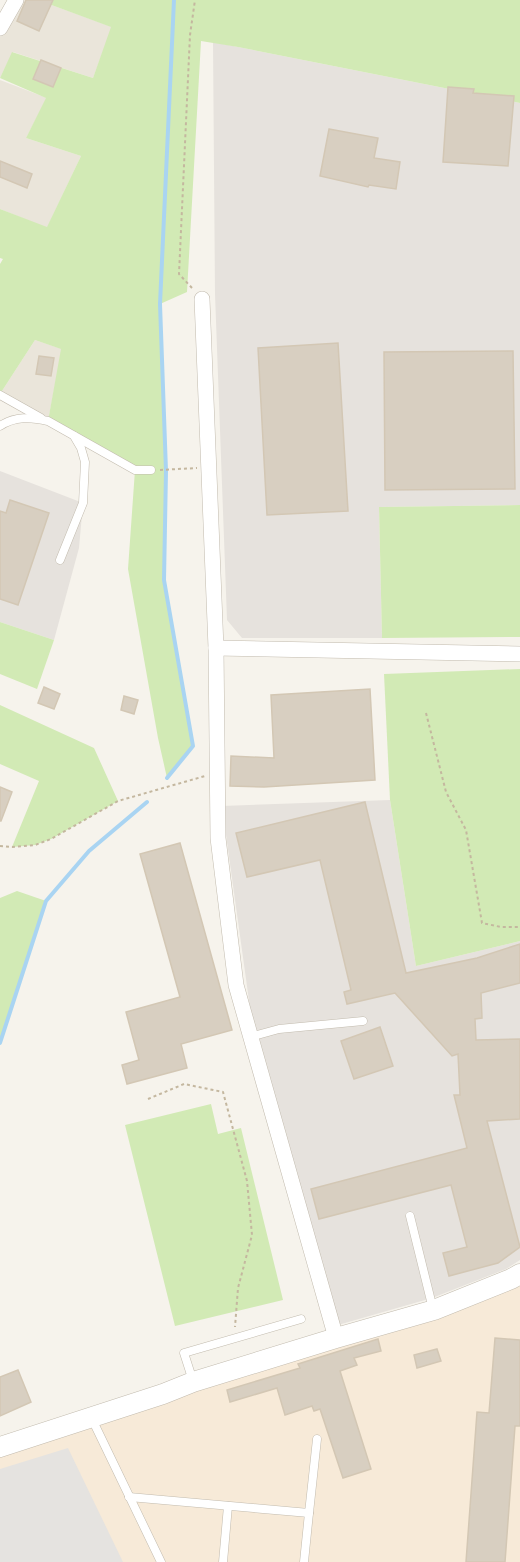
<svg xmlns="http://www.w3.org/2000/svg" width="520" height="1562" font-family="'Nunito Sans',sans-serif">
  <rect width="100%" height="100%" fill="#f6f3ec"/>
  <g fill="#eae5da">
    <path d="M16 0H38L112 27 93 78 13 52 0 78V28Z"/>
    <path d="M0 80 47 98 26 138 81 156 47 228 0 209Z"/>
    <path d="M35 340 62 349 48 421 0 394Z"/>
  </g>
  <path fill="#f7ead8" d="M520 1284V1562H0V1456Z"/>
  <g fill="#e6e2dd">
    <path d="M213 42 520 103V505L379 507 382 638H242L227 620 215 294Z"/>
    <path d="M0 471 83 503 79 548 54 640 0 622Z"/>
    <path d="M390 800 416 966 520 941V1260L506 1269 432 1298 338 1325 251 1015 222 806Z"/>
  </g>
  <g fill="#d2eab5">
    <path d="M38 0H520V103L238 47 201 41 187 292 160 304 166 470 164 580 193 746 167 778 158 738 128 569 135 470 48 421 61 349 35 340 0 394V264L3 259 0 258V209L47 227 81 156 26 138 46 98 0 78 12 52 93 78 111 27Z"/>
    <path d="M520 505V637L382 638 379 507Z"/>
    <path d="M0 622 54 640 37 689 0 674Z"/>
    <path d="M520 669V941L416 966 390 800 384 674Z"/>
    <path d="M0 705 94 748 118 801 51 839 35 845 12 847 39 781 0 764Z"/>
    <path d="M17 891 46 901 0 1043V898Z"/>
    <path d="M211 1104 218 1134 241 1128 283 1300 175 1326 125 1125Z"/>
  </g>
  <path fill="#e5e3e0" d="M68 1448 123 1562H0V1469Z"/>
  <g fill="none" stroke-linecap="round" stroke-linejoin="round">
    <g stroke="#a9d4f2" stroke-width="4">
      <path d="M167 778 193 746 164 580 166 471 160 304 174 0"/>
      <path d="M0 1043 46 901 89 851 147 802"/>
    </g>
  </g>
  <g fill="#d8cfc1" stroke="#d3c7b4" stroke-width="1.5">
    <path d="M26 0H53L39 31 17 21Z"/>
    <path d="M41 60 61 68 53 87 33 79Z"/>
    <path d="M448 87 474 89 473 93 514 96 508 166 443 162Z"/>
    <path d="M329 129 378 138 374 158 400 162 396 189 369 185 368 187 320 176Z"/>
    <path d="M0 161 32 174 27 188 0 177Z"/>
    <path d="M338 343 348 511 267 515 258 348Z"/>
    <path d="M513 351 515 489 385 490 384 352Z"/>
    <path d="M39 356 54 358 51 376 36 374Z"/>
    <path d="M10 500 49 513 18 605 0 599V511L6 513Z"/>
    <path d="M44 687 60 694 54 709 38 703Z"/>
    <path d="M370 689 375 780 264 787 230 786 231 756 274 758 271 695Z"/>
    <path d="M124 696 138 700 134 714 121 710Z"/>
    <path d="M0 787 12 792 1 821H0Z"/>
    <path d="M365 802 406 973 477 958 520 944V983L481 993 482 1018 475 1019 476 1040 520 1039V1119L487 1121 520 1247 498 1263 449 1276 443 1253 467 1247 451 1185 319 1219 311 1189 467 1148 454 1095H460L458 1054 452 1056 395 993 347 1004 344 992 351 990 320 860 247 877 236 833Z"/>
    <path d="M180 843 232 1030 181 1044 187 1068 127 1084 122 1065 139 1060 126 1012 180 997 140 854Z"/>
    <path d="M380 1027 393 1066 354 1079 341 1041Z"/>
    <path d="M495 1338 520 1340V1426H515L505 1562H466L477 1412 489 1413Z"/>
    <path d="M378 1339 381 1351 354 1358 357 1365 340 1371 371 1469 343 1478 320 1409 314 1411 312 1406 285 1415 277 1388 230 1402 227 1390 300 1368 298 1364Z"/>
    <path d="M437 1349 441 1361 417 1368 414 1355Z"/>
    <path d="M18 1370 31 1402 0 1416V1377Z"/>
  </g>
  <g fill="none" stroke-linecap="round" stroke-linejoin="round">
    <g stroke="#c2bbae" stroke-width="9">
      <g id="service">
        <path d="M0 395 41 418"/>
        <path d="M0 426C15 416 31 417 48 421L135 470H151"/>
        <path d="M60 560 83 503 85 462 81 448 74 436"/>
        <path d="M250 1037 279 1029 363 1021"/>
        <path d="M410 1216 433 1309"/>
        <path d="M193 1381 184 1353 301 1319"/>
        <path d="M92 1419 161 1562"/>
        <path d="M129 1497 309 1513 317 1439"/>
        <path d="M223 1562 228 1506"/>
        <path d="M304 1562 309 1513"/>
      </g>
    </g>
    <g stroke="#c2bbae" stroke-width="16">
      <g id="minor">
        <path d="M0 28 16 0"/>
        <path d="M202 299 216 648 218 838 236 985 336 1338"/>
        <path d="M216 648 520 654"/>
      </g>
    </g>
    <g stroke="#c2bbae" stroke-width="21">
      <path id="tertiary" d="M0 1447 163 1394 193 1382 336 1338 434 1310 511 1279 520 1274"/>
    </g>
    <g stroke="#c4b79f" stroke-width="2" stroke-dasharray="3 3" stroke-linecap="butt">
      <path d="M192 288 179 274 190 35 195 0"/>
      <path d="M160 470 197 468"/>
      <path d="M426 713 446 792 466 830 482 923 501 927H520"/>
      <path d="M0 846 12 847 35 845 51 839 118 801 205 776"/>
      <path d="M148 1099 184 1084 223 1092 247 1181 252 1235 238 1288 235 1327"/>
    </g>
    <use href="#service" stroke="#fff" stroke-width="8"/>
    <use href="#minor" stroke="#fff" stroke-width="15"/>
    <use href="#tertiary" stroke="#fff" stroke-width="20"/>
  </g>
</svg>
